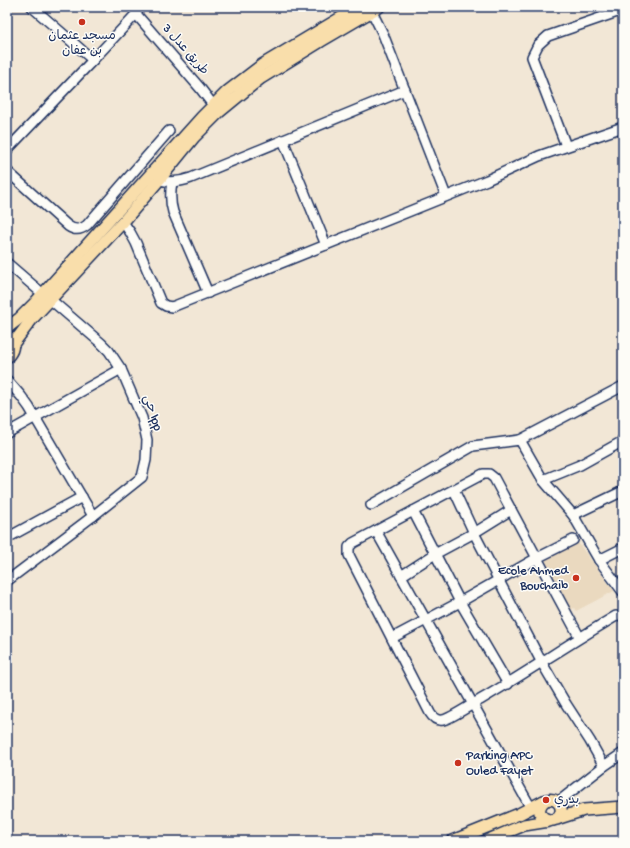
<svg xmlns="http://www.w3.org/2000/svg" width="630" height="848" font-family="'Gochi Hand','Playpen Sans Arabic',sans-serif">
  <rect width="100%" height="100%" fill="#f2e7d6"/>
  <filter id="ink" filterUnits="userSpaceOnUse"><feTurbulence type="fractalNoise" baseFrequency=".025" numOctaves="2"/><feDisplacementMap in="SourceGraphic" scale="8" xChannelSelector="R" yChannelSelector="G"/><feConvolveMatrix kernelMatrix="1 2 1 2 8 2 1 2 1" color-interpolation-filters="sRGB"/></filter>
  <g filter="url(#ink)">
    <path fill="#ead9bf" d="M576 540 614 591 576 611 574 608 566 612 539 565 546 562 545 558Z"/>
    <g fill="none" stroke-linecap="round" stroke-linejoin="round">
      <g stroke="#1b2f5e" stroke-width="12">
        <g id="minor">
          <path d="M372 12 383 34 446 196"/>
          <path d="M93 60 136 14 200 88 213 105"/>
          <path d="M283 140 326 245"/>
          <path d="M566 146 532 57 538 45 548 36 623 10"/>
          <path d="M7 150 93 60 32 7"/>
          <path d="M7 171 68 226C75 231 81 230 87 225L169 131"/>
          <path d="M159 180C170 183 180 182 191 178L405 90"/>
          <path d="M172 182C170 193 170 202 173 212L208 293"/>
          <path d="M123 222 130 232 136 243 161 303 166 306 172 307 487 180 539 156 623 127"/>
          <path d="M7 263 43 294"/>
          <path d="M7 380 21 396 29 407 93 516"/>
          <path d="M7 433 121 369"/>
          <path d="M520 440 623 386"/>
          <path d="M543 480 580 465 623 441"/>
          <path d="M454 490 474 533 542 663 566 704 590 741 604 766"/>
          <path d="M371 505 473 446 520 440 543 480 573 515 599 560 623 592"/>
          <path d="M413 511 460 602 508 684"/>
          <path d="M573 515 623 491"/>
          <path d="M376 531 531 808"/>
          <path d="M7 538 82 497"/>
          <path d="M599 560 623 548"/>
          <path d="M401 576 435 554 474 533 511 510"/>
          <path d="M7 581 93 516 142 477 146 460 147 440 142 418 121 369 109 351 101 343 51 300"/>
          <path d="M392 638 460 602 537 558 573 540"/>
          <path d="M580 638 494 478 489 474H483L353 543 349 547V555L430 713C433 718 437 721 443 720 450 719 472 704 480 700 526 673 570 643 616 616"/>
          <path d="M558 802 604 766 623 753"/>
        </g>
      </g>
      <g stroke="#1b2f5e" stroke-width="14">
        <g id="major">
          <path d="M7 328 20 318 34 304 202 117 228 91 262 65 359 7"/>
          <path d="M13 344 32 319 123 222 159 180 194 137 219 112 247 89 261 78 321 41 379 7"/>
          <path d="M7 357C13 351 14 345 11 338"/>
          <path d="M557 819C567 808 557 795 544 801 535 810 541 821 553 820L584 810 623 807"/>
          <path d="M452 841 519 814 544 801"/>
          <path d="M486 841 524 825 549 821"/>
        </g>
      </g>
      <use href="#minor" stroke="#fdfcf7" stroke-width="9"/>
      <use href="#major" stroke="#f9deab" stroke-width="11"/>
    </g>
  </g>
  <g fill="#c8321e" stroke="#fdfcf7" stroke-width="1.5">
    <circle cx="82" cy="22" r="4"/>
    <circle cx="576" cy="578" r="4"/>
    <circle cx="458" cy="763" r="4"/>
    <circle cx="546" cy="800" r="4"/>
  </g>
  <g text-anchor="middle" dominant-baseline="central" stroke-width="3" stroke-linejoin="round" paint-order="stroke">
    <g font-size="13" fill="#1b2f5e" stroke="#fdfcf7" text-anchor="start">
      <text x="82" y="36" text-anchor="middle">مسجد عثمان<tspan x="82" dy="15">بن عفان</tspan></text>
      <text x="568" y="571" text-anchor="end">Ecole Ahmed<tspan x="568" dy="15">Bouchaib</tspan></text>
      <text x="466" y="756">Parking APC<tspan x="466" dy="15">Ouled Fayet</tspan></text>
      <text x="554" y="800">بدري</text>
    </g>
    <g font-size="13" fill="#1b2f5e" stroke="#fdfcf7">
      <text transform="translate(185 50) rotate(49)">طريق عدل 3</text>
      <text transform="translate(152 413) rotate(72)">حي lpp</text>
    </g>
  </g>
  <rect width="630" height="848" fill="none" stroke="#fdfcf7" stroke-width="24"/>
  <rect x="12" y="12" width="606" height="824" fill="none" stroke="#1b2f5e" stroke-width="1.5" filter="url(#ink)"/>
</svg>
